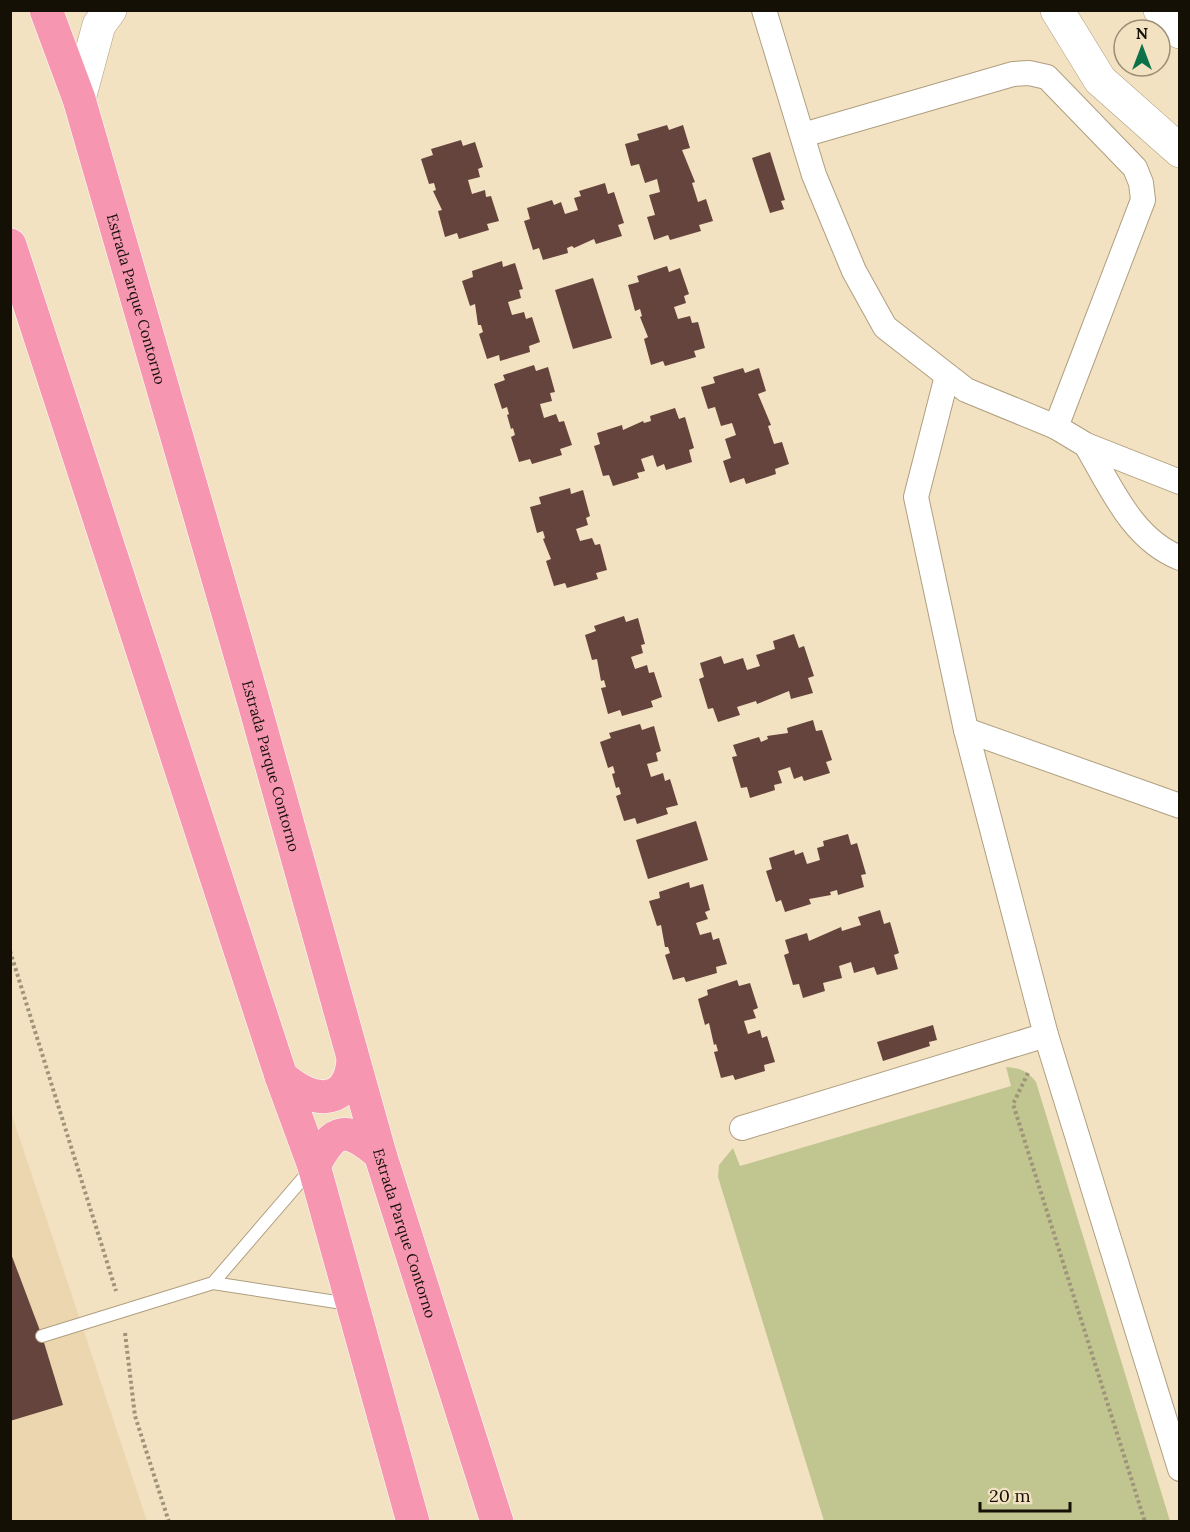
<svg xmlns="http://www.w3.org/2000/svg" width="1190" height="1532" font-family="Lora,serif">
  <rect width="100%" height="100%" fill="#f3e2c1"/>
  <path fill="#ebd6af" d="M11 1112 147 1521H11Z"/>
  <path fill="#c1c691" d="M1006 1067C1020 1068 1027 1071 1036 1082L1170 1521H824L718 1177 719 1165 733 1148 740 1166 1011 1086Z"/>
  <g fill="#64443d">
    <path d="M667 125 669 130 683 125 690 148 682 150 695 182 692 183 698 202 706 199 713 221 699 225 701 231 670 240 668 235 654 240 647 217 655 215 649 195 660 192 657 179 645 183 639 164 631 166 625 144 639 140 637 134Z"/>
    <path d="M461 140 463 146 475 142 483 167 478 169 480 177 468 180 472 194 485 190 486 197 491 196 499 221 487 224 489 230 459 239 457 233 445 237 438 211 442 210 433 191 436 190 434 183 429 184 421 159 433 155 431 149Z"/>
    <path d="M770 152 785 200 781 201 784 209 770 213 752 158Z"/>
    <path d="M605 183 608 194 614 192 624 223 618 225 622 236 596 244 594 239 574 248 572 246 567 248 568 253 543 260 539 248 533 250 524 221 530 219 527 208 552 200 554 205 561 202 565 214 578 210 574 198 581 196 579 191Z"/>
    <path d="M502 261 503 267 515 263 523 289 519 290 521 298 508 302 512 315 524 312 526 319 532 317 540 342 529 346 530 352 500 361 499 355 487 359 479 334 483 332 481 325H478L475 304 470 306 462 281 473 277 472 271Z"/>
    <path d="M667 266 669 272 680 268 689 294 684 296 686 303 674 307 678 319 690 316 692 323 698 322 705 348 694 351 696 357 665 366 663 361 651 365 644 339 648 337 640 317 642 316 640 309 635 311 628 285 639 282 637 276Z"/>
    <path d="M593 278 612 338 573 349 555 290Z"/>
    <path d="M534 365 536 371 548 367 555 392 550 393 552 401 540 404 544 418 556 414 559 422 564 421 572 445 560 449 562 455 532 464 530 459 519 462 511 437 515 435 513 428 511 429 507 415 509 414 507 407 502 409 494 384 505 380 503 375Z"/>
    <path d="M743 368 745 373 759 368 766 391 758 394 771 425 768 426 774 444 782 442 789 464 775 469 776 474 746 484 744 478 730 483 723 461 731 458 725 439 736 435 732 423 721 426 715 407 708 409 701 387 715 383 713 377Z"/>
    <path d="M675 408 679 419 685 417 694 448 689 450 692 462 666 470 664 464 657 467 653 455 641 459 645 471 637 473 639 478 613 486 609 475 603 476 594 446 600 444 597 433 622 425 623 430 643 421 644 423 651 421 650 416Z"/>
    <path d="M570 488 571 494 583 490 590 516 586 518 588 525 576 529 580 541 592 538 595 545 600 544 607 570 596 573 598 579 567 588 565 583 554 586 546 561 551 559 543 539 545 538 543 531 537 533 530 507 541 504 539 497Z"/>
    <path d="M624 616 626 622 638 618 645 644 641 645 643 653 631 657 635 669 647 665 649 673 654 672 662 697 651 701 653 707 622 716 620 710 608 714 601 688 606 687 604 680 601 681 597 659 592 660 585 635 596 631 594 626Z"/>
    <path d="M794 634 799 648 804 646 814 676 808 678 813 693 791 699 789 691 757 704 756 701 737 707 740 715 718 722 713 708 708 709 699 679 704 677 700 663 721 656 724 664 743 658 747 670 760 666 756 655 775 649 773 641Z"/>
    <path d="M813 720 816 731 822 730 832 760 826 762 830 773 804 781 802 776 794 779 790 767 778 771 782 783 774 785 775 790 750 798 747 787 741 788 732 757 737 756 733 745 759 737 761 742 768 739 767 736 788 733 787 728Z"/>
    <path d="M640 724 642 730 654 726 661 751 656 753 658 761 647 764 651 777 663 773 665 781 670 779 678 805 666 808 668 814 637 824 635 818 624 821 616 796 621 794 619 787 616 788 612 774 615 773 613 766 608 768 600 742 611 738 609 733Z"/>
    <path d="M696 821 708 860 648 879 636 840Z"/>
    <path d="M848 834 851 845 857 843 866 874 861 875 864 887 838 895 837 890 830 892 831 895 809 899 811 904 785 912 781 900 776 902 766 871 772 869 769 858 794 850 795 855 803 852 807 864 820 860 817 848 824 846 823 841Z"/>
    <path d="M689 882 690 888 703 884 710 910 705 912 708 919 696 923 700 935 711 932 713 940 719 938 727 964 716 967 717 973 686 982 684 977 673 980 665 955 670 953 668 947H665L661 925 657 926 649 901 660 898 659 892Z"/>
    <path d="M880 910 884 924 890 922 899 953 894 955 898 969 877 975 874 967 854 973 851 962 839 966 842 978 823 983 825 991 803 998 799 984 793 985 784 955 789 953 785 940 807 933 809 941 841 927 842 931 861 925 858 917Z"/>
    <path d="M737 980 739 986 750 983 758 1008 753 1010 756 1018 744 1021 748 1034 760 1030 762 1038 767 1036 775 1062 764 1065 765 1071 735 1080 733 1075 721 1078 714 1052 718 1051 716 1044 714 1045 709 1023 705 1025 698 999 708 995 707 990Z"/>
    <path d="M933 1025 937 1040 929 1042 930 1046 883 1061 877 1042Z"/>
    <path d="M10 1251 42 1336 63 1405 10 1421Z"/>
  </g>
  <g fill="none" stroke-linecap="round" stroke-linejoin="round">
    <g stroke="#af9f80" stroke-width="14">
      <g id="service">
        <path d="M213 1283 311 1169"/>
        <path d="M42 1336 213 1283 349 1304"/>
      </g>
    </g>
    <g stroke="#af9f80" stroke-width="26">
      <g id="minor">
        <path d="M764 10 814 175 854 271 885 327 966 390 1056 427 1086 445 1180 482"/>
        <path d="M803 135 1013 74 1029 73 1047 77 1135 168 1141 183 1143 200 1056 427"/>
        <path d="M947 376 916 497 966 730 1046 1035 1180 1469"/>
        <path d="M1086 445C1111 487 1132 539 1180 558"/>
        <path d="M966 730 1180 806"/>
        <path d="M742 1128 1046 1035"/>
      </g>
    </g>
    <g stroke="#af9f80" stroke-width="34">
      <g id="secondary">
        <path d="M1057 10 1100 80 1180 151"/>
        <path d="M1160 10 1180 32"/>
        <path d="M79 99 99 25 110 10"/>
      </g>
    </g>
    <g stroke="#fff" stroke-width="34">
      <g id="trunk">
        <path id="s1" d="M46 10 79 99 254 703 380 1154 497 1522"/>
        <path d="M10 245 281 1076 314 1166 413 1522"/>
        <path d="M281 1076C309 1103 349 1109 353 1060"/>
        <path d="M314 1166C335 1125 347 1127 380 1154"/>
      </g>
    </g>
    <g stroke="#9f937a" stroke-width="4" stroke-dasharray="3 3" stroke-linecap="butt">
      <path d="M10 951 116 1291"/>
      <path d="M1028 1073 1013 1104 1145 1522"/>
      <path d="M125 1333 135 1416 169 1522"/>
    </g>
    <use href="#service" stroke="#fff" stroke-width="12"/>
    <use href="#minor" stroke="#fff" stroke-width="24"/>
    <use href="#secondary" stroke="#fff" stroke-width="33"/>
    <use href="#trunk" stroke="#f696b0" stroke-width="33"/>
  </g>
  <g text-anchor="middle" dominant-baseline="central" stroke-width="6" stroke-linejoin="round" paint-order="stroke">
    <g font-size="15" fill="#151005" stroke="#f3e2c1">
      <text stroke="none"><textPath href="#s1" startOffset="303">Estrada Parque Contorno</textPath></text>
      <text stroke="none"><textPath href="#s1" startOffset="789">Estrada Parque Contorno</textPath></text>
      <text stroke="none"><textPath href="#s1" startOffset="1275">Estrada Parque Contorno</textPath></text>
    </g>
  </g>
  <rect width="1190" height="1532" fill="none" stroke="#151005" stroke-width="24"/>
  <g transform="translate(1142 48)"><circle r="28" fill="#f3e2c1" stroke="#9a8e76" stroke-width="1.5"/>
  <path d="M0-4.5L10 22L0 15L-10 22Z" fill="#0b7149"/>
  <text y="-9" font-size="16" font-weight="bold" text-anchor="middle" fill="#151005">N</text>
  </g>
  <path d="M980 1502v9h90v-9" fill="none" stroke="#151005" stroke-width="3"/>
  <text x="989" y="1502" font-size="18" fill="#151005" stroke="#f3e2c1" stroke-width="4.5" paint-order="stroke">20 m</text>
</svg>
